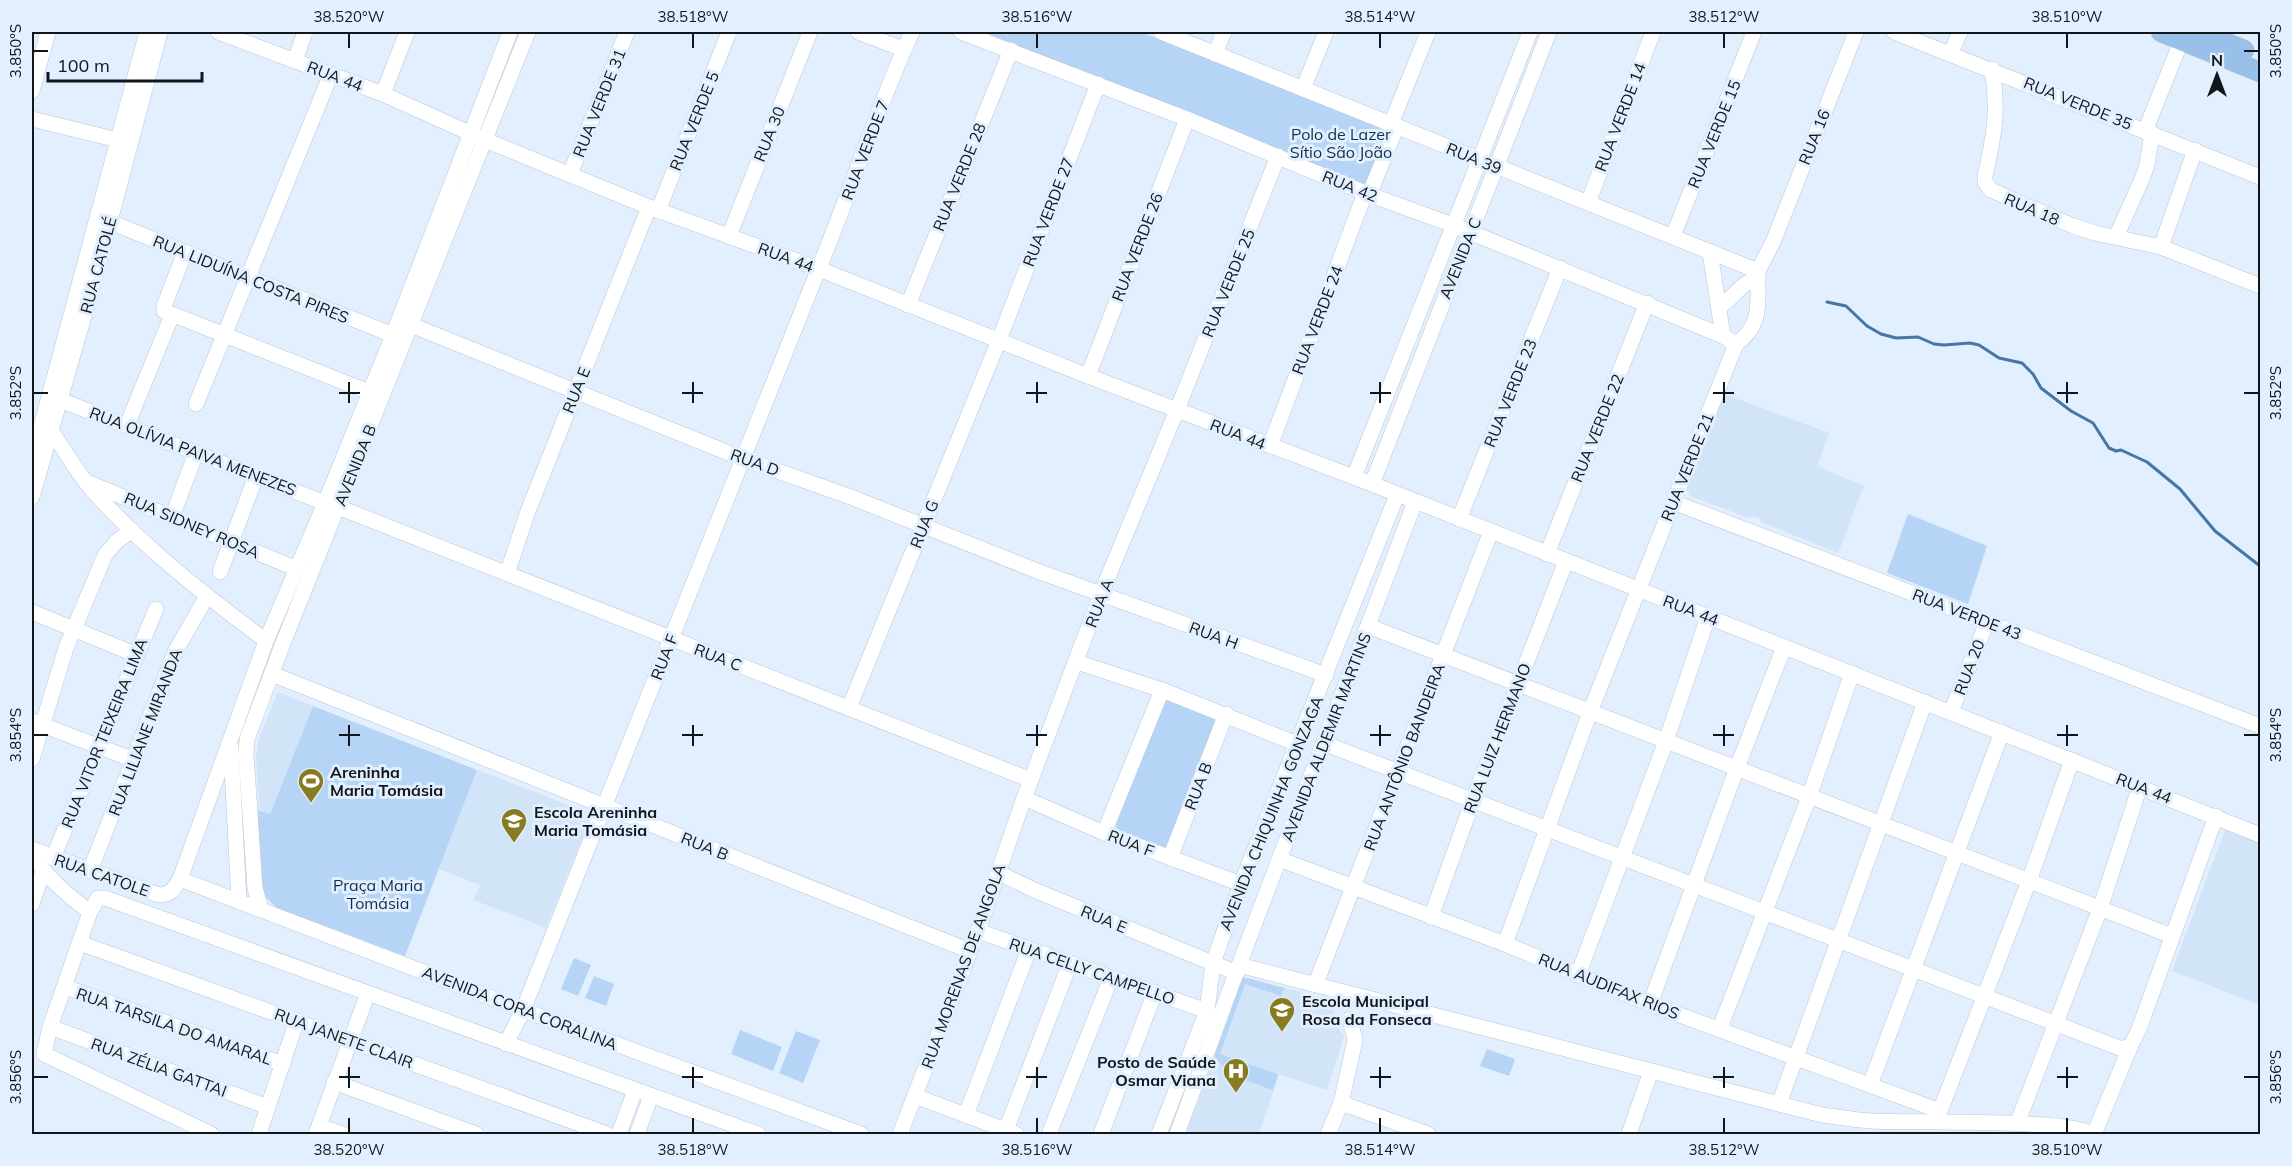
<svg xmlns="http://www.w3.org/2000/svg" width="2292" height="1166" font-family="Mulish,sans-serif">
  <rect width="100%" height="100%" fill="#e1effe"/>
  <g fill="#d1e4f8">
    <path d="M1724 394 1829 433 1817 466 1864 486 1838 553 1761 522 1760 518 1754 516 1749 518 1690 496 1687 490Z"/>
    <path d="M278 692 313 706 270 814 259 810 256 756 259 738Z"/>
    <path d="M477 770 587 812 590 819 546 928 474 900 480 885 439 869Z"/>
    <path d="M2225 830 2260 843V1005L2172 971Z"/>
    <path d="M1243 977 1336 1001 1333 1012 1336 1013 1335 1024 1344 1036 1327 1090 1279 1074 1259 1134H1191L1187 1131Z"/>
  </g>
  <g fill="#b5d4f6">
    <path d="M978 32H1141L1391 130 1366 186Z"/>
    <path d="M1908 514 1987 546 1968 604 1887 573Z"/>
    <path d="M1167 699 1215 718V721L1165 850 1118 832 1116 825 1164 700Z"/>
    <path d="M313 706 477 770 405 956 277 908 262 894 253 809 270 814Z"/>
    <path d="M574 958 591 965 578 996 561 989Z"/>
    <path d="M594 976 614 984 606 1006 585 998Z"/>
    <path d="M1243 977 1284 988 1281 996 1245 984 1220 1054 1278 1074 1273 1090 1237 1077 1239 1071 1222 1065 1214 1058Z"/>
    <path d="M740 1030 782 1047 773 1071 731 1054Z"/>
    <path d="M796 1031 820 1040 803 1083 779 1073Z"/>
    <path d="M1487 1049 1515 1059 1509 1076 1480 1066Z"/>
  </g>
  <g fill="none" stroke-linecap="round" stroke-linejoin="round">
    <path stroke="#4775a6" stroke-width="3" d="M1827 302 1846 306 1867 326 1881 334 1896 338 1918 337 1934 344 1944 345 1970 343 1979 345 1999 358 2022 363 2033 374 2041 388 2071 411 2093 423 2109 448 2116 451 2121 450 2147 462 2180 489 2215 531 2260 566"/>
    <g stroke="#bac7d6" stroke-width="16">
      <g id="minor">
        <path d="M218 32 383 94 485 140 649 207 819 269 1088 376 1372 484 2260 835"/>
        <path d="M858 32 903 49"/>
        <path d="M961 32 1187 119 1365 193 1453 225 1723 336 1736 344"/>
        <path d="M1161 32 1758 271 1773 242 1856 32"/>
        <path d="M1894 32 2260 177"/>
        <path d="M1951 53 1960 32"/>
        <path d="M1215 54 1224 32"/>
        <path d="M295 60 305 32"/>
        <path d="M1992 69C1999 109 1994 137 1985 176V182L1991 190 2073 226 2095 233 2161 247 2260 286"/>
        <path d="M1303 89 1326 32"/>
        <path d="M32 91 48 32"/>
        <path d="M383 94 407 32"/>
        <path d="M32 119 118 140"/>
        <path d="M1391 124 1428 32"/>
        <path d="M2145 131 2185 32"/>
        <path d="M570 174 627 32"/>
        <path d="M1369 195 1397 126"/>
        <path d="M1588 203 1653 32"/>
        <path d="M658 211 729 32"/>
        <path d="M110 222 393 335"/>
        <path d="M729 236 810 32"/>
        <path d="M1673 236 1754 32"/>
        <path d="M2116 237 2142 179 2147 165 2152 133"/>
        <path d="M2161 247 2195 150"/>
        <path d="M185 252 164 306V311L369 392"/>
        <path d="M1710 252 1723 336"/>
        <path d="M908 305 1011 50"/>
        <path d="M1719 307C1735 297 1740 283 1758 278"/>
        <path d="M411 325 741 458 848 496 1040 572 1326 675"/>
        <path d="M1736 344C1764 324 1757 301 1758 271"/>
        <path d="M1088 376 1187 119"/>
        <path d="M60 400 325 503"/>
        <path d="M196 404 331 74"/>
        <path d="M127 425 172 315"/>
        <path d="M51 431C65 450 77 473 93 491 144 548 205 595 266 641"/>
        <path d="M1270 446 1365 193"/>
        <path d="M32 460 147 32"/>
        <path d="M1354 477 1530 32"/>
        <path d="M89 483 297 569"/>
        <path d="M1372 484 1549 32"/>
        <path d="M32 497 93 285 160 32"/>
        <path d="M1673 502 2260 726"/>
        <path d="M338 507 1031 780"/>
        <path d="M172 517 196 453"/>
        <path d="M1459 519 1560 268"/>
        <path d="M1547 554 1647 303"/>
        <path d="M220 572 256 476"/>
        <path d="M507 574 528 511 649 207"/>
        <path d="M32 612 137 655"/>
        <path d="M1368 626 2172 936"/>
        <path d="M1077 662 1162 690 1297 744"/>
        <path d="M272 674 970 951"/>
        <path d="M849 708 999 340 1098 84"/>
        <path d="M1951 712 1987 622"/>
        <path d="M32 721 134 760"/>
        <path d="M1323 743 2122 1049 2131 1045 2139 1029 2216 816"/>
        <path d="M231 747 239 902"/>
        <path d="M32 759 66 648 105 555 116 542 132 530"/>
        <path d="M1024 798 1104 833 1241 884"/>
        <path d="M1104 833 1162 690"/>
        <path d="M32 849 159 895C171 895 174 889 180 879L266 641 325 503 393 335 510 32"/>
        <path d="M32 854C47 878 67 895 90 912"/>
        <path d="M53 858 156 609"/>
        <path d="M1170 858 1226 714"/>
        <path d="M1279 859 1505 944 1650 1004 1940 1111"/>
        <path d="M90 871 175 652 207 596"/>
        <path d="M997 872 1034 890 1237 973"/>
        <path d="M180 879 523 1010 861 1134"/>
        <path d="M32 904 43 871"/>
        <path d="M261 910 255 888 246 754 247 739 283 643 528 32"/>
        <path d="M1431 917 1473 800 1566 561"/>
        <path d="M978 931 1207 1011"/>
        <path d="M80 943 607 1134"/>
        <path d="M1505 944 1590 712 1736 344"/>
        <path d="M1239 965 1822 1115C1839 1117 1856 1120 1872 1121 1907 1123 2073 1119 2092 1134"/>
        <path d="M1578 975 1666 741 1708 617"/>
        <path d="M1316 983 1491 531"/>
        <path d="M65 987 283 1064"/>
        <path d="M1650 1004 1737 768 1784 647"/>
        <path d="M50 1027 268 1107"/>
        <path d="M1720 1028 1809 797 1852 673"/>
        <path d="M506 1044 523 1010C622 765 717 518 817 273 850 193 876 110 912 32"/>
        <path d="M334 1082 476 1134"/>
        <path d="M1870 1085 2002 732"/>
        <path d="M915 1096 1016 1134"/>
        <path d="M1341 1103 1428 1134"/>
        <path d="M1779 1104 1925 702"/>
        <path d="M966 1115 1029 949"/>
        <path d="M1937 1119 2029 881 2072 760"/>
        <path d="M2017 1124 2100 909 2140 786"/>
        <path d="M319 1126 343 1134"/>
        <path d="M1006 1130 1070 963"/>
        <path d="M211 1134 44 1054 50 1027 90 912 98 898H105L758 1134"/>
        <path d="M259 1134 297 1020"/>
        <path d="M316 1134 368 993"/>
        <path d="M619 1134 635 1090"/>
        <path d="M637 1134 651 1096"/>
        <path d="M900 1134 978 931 1024 798 1101 594 1177 410 1278 156"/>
        <path d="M1049 1134 1111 978"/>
        <path d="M1101 1134 1155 992"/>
        <path d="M1159 1134 1207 1011 1213 963 1241 884 1397 495"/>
        <path d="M1177 1134 1239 965 1415 502"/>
        <path d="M1328 1134 1341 1103 1355 1040 1350 1019"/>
        <path d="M1629 1134 1651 1071"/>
        <path d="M2094 1134 2131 1045"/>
      </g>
    </g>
    <g stroke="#cfd0d1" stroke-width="21">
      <g id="major">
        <path d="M2161 32 2260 72"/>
        <path d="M2199 32 2244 50"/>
      </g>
    </g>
    <use href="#minor" stroke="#fff" stroke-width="15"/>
    <use href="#major" stroke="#98c0e9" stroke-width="20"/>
  </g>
  <path fill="none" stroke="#11161b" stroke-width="2" d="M349 33V48M693 33V48M1037 33V48M1380 33V48M1724 33V48M2067 33V48M33 51H48M2244 51H2259M349 382V403M693 382V403M1037 382V403M1380 382V403M1724 382V403M2067 382V403M33 393H48M339 393H360M682 393H703M1026 393H1047M1370 393H1391M1713 393H1734M2057 393H2078M2244 393H2259M349 725V746M693 725V746M1037 725V746M1380 725V746M1724 725V746M2067 725V746M33 735H48M339 735H360M682 735H703M1026 735H1047M1370 735H1391M1713 735H1734M2057 735H2078M2244 735H2259M349 1067V1088M693 1067V1088M1037 1067V1088M1380 1067V1088M1724 1067V1088M2067 1067V1088M33 1077H48M339 1077H360M682 1077H703M1026 1077H1047M1370 1077H1391M1713 1077H1734M2057 1077H2078M2244 1077H2259M349 1118V1133M693 1118V1133M1037 1118V1133M1380 1118V1133M1724 1118V1133M2067 1118V1133"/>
  <defs>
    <g id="stadium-pin" transform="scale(1.35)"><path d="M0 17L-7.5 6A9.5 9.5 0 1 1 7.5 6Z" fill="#887b21" stroke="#e1effe"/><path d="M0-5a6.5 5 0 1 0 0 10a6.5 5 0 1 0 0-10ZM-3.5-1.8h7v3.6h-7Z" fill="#fff"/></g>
    <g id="school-pin" transform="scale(1.35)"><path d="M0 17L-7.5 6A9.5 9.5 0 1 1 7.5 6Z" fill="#887b21" stroke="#e1effe"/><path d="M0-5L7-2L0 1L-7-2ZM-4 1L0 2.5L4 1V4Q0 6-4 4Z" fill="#fff"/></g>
    <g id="hospital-pin" transform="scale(1.35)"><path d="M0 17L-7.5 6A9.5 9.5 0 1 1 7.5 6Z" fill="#887b21" stroke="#e1effe"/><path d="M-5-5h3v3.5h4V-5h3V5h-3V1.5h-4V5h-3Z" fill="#fff"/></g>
  </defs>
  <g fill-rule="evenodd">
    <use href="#stadium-pin" x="311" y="781"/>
    <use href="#school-pin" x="514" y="821"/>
    <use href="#school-pin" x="1282" y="1010"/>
    <use href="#hospital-pin" x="1236" y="1071"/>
  </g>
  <g text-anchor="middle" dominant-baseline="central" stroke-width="6" stroke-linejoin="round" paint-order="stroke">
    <g font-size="16" fill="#11161b" stroke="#e1effe">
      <text transform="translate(335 76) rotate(21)">RUA 44</text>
      <text transform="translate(599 103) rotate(-68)">RUA VERDE 31</text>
      <text transform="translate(2078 103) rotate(22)">RUA VERDE 35</text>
      <text transform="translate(1620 117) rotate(-69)">RUA VERDE 14</text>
      <text transform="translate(694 121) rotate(-68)">RUA VERDE 5</text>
      <text transform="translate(769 134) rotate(-68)">RUA 30</text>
      <text transform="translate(1714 134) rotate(-68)">RUA VERDE 15</text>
      <text transform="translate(1814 137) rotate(-68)">RUA 16</text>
      <text transform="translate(865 150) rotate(-69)">RUA VERDE 7</text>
      <text transform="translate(1474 158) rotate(22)">RUA 39</text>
      <text transform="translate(959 177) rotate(-68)">RUA VERDE 28</text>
      <text transform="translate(1350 186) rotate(22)">RUA 42</text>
      <text transform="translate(2032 209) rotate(23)">RUA 18</text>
      <text transform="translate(1048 212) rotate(-69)">RUA VERDE 27</text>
      <text transform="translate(1137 247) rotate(-69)">RUA VERDE 26</text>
      <text transform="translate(786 257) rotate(20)">RUA 44</text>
      <text transform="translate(1460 258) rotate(-68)">AVENIDA C</text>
      <text transform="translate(98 265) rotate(-75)">RUA CATOLÉ</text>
      <text transform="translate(251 279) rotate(22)">RUA LIDUÍNA COSTA PIRES</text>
      <text transform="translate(1228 283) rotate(-68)">RUA VERDE 25</text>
      <text transform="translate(1317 320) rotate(-69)">RUA VERDE 24</text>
      <text transform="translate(576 390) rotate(-68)">RUA E</text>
      <text transform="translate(1510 393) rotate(-68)">RUA VERDE 23</text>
      <text transform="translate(1597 428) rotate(-68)">RUA VERDE 22</text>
      <text transform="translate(1238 434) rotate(21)">RUA 44</text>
      <text transform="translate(193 451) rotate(21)">RUA OLÍVIA PAIVA MENEZES</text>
      <text transform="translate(755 462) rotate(20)">RUA D</text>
      <text transform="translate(355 465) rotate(-68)">AVENIDA B</text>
      <text transform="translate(1687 467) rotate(-68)">RUA VERDE 21</text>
      <text transform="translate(924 524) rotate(-68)">RUA G</text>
      <text transform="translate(192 525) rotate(23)">RUA SIDNEY ROSA</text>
      <text transform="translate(1099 603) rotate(-69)">RUA A</text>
      <text transform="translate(1691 610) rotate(21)">RUA 44</text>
      <text transform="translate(1967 614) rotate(21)">RUA VERDE 43</text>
      <text transform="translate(1214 635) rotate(20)">RUA H</text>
      <text transform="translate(664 657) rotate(-69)">RUA F</text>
      <text transform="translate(718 657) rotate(21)">RUA C</text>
      <text transform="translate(1969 667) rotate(-69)">RUA 20</text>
      <text transform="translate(145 732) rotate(-69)">RUA LILIANE MIRANDA</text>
      <text transform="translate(104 733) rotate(-68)">RUA VITOR TEIXEIRA LIMA</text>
      <text transform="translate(1326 737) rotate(-69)">AVENIDA ALDEMIR MARTINS</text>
      <text transform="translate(1497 738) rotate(-69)">RUA LUIZ HERMANO</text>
      <text transform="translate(1404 757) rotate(-69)">RUA ANTÔNIO BANDEIRA</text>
      <text transform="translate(1198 786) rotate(-69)">RUA B</text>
      <text transform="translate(2144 788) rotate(21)">RUA 44</text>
      <text transform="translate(1271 813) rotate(-68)">AVENIDA CHIQUINHA GONZAGA</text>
      <text transform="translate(1131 843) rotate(21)">RUA F</text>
      <text transform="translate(705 846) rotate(22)">RUA B</text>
      <text transform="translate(102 875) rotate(19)">RUA CATOLE</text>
      <text transform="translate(1104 919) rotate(22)">RUA E</text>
      <text transform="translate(963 966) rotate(-70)">RUA MORENAS DE ANGOLA</text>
      <text transform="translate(1092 971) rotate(19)">RUA CELLY CAMPELLO</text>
      <text transform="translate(1609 986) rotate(22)">RUA AUDIFAX RIOS</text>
      <text transform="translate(520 1008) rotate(21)">AVENIDA CORA CORALINA</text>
      <text transform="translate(174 1026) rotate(19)">RUA TARSILA DO AMARAL</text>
      <text transform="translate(344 1038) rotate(20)">RUA JANETE CLAIR</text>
      <text transform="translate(159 1067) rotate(20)">RUA ZÉLIA GATTAI</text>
    </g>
    <g font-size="16" fill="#132e49" stroke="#e1effe">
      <text x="1341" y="134">Polo de Lazer<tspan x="1341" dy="18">Sítio São João</tspan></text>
      <text x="378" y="885">Praça Maria<tspan x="378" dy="18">Tomásia</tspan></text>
    </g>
    <g font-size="16" font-weight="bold" fill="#11161b" stroke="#e1effe" text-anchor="start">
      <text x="330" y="772">Areninha<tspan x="330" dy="18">Maria Tomásia</tspan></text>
      <text x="534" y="812">Escola Areninha<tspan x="534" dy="18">Maria Tomásia</tspan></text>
      <text x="1302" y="1001">Escola Municipal<tspan x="1302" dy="18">Rosa da Fonseca</tspan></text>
      <text x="1216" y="1062" text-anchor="end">Posto de Saúde<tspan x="1216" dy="18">Osmar Viana</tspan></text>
    </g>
  </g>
  <rect width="2292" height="1166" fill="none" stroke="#e1effe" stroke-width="66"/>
  <g transform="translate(2217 75)" stroke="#e1effe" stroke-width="4.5" paint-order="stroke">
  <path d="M0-4.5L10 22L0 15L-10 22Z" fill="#11161b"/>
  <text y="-9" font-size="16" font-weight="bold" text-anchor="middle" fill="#11161b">N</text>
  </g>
  <path d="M48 72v9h154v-9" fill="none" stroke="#11161b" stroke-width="3"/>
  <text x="57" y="72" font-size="18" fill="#11161b" stroke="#e1effe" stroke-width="4.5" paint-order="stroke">100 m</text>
  <rect x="33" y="33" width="2226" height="1100" fill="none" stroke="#11161b" stroke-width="2"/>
  <g font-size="15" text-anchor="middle" fill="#11161b">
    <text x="349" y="22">38.520°W</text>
    <text x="693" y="22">38.518°W</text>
    <text x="1037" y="22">38.516°W</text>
    <text x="1380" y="22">38.514°W</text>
    <text x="1724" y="22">38.512°W</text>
    <text x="2067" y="22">38.510°W</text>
    <text transform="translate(16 51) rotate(-90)" y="5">3.850°S</text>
    <text transform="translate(2276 51) rotate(-90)" y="5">3.850°S</text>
    <text transform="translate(16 393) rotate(-90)" y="5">3.852°S</text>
    <text transform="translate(2276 393) rotate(-90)" y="5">3.852°S</text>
    <text transform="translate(16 735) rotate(-90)" y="5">3.854°S</text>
    <text transform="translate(2276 735) rotate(-90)" y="5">3.854°S</text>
    <text transform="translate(16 1077) rotate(-90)" y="5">3.856°S</text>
    <text transform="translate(2276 1077) rotate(-90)" y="5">3.856°S</text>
    <text x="349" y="1155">38.520°W</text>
    <text x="693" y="1155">38.518°W</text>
    <text x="1037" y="1155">38.516°W</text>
    <text x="1380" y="1155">38.514°W</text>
    <text x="1724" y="1155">38.512°W</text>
    <text x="2067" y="1155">38.510°W</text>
  </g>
</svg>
